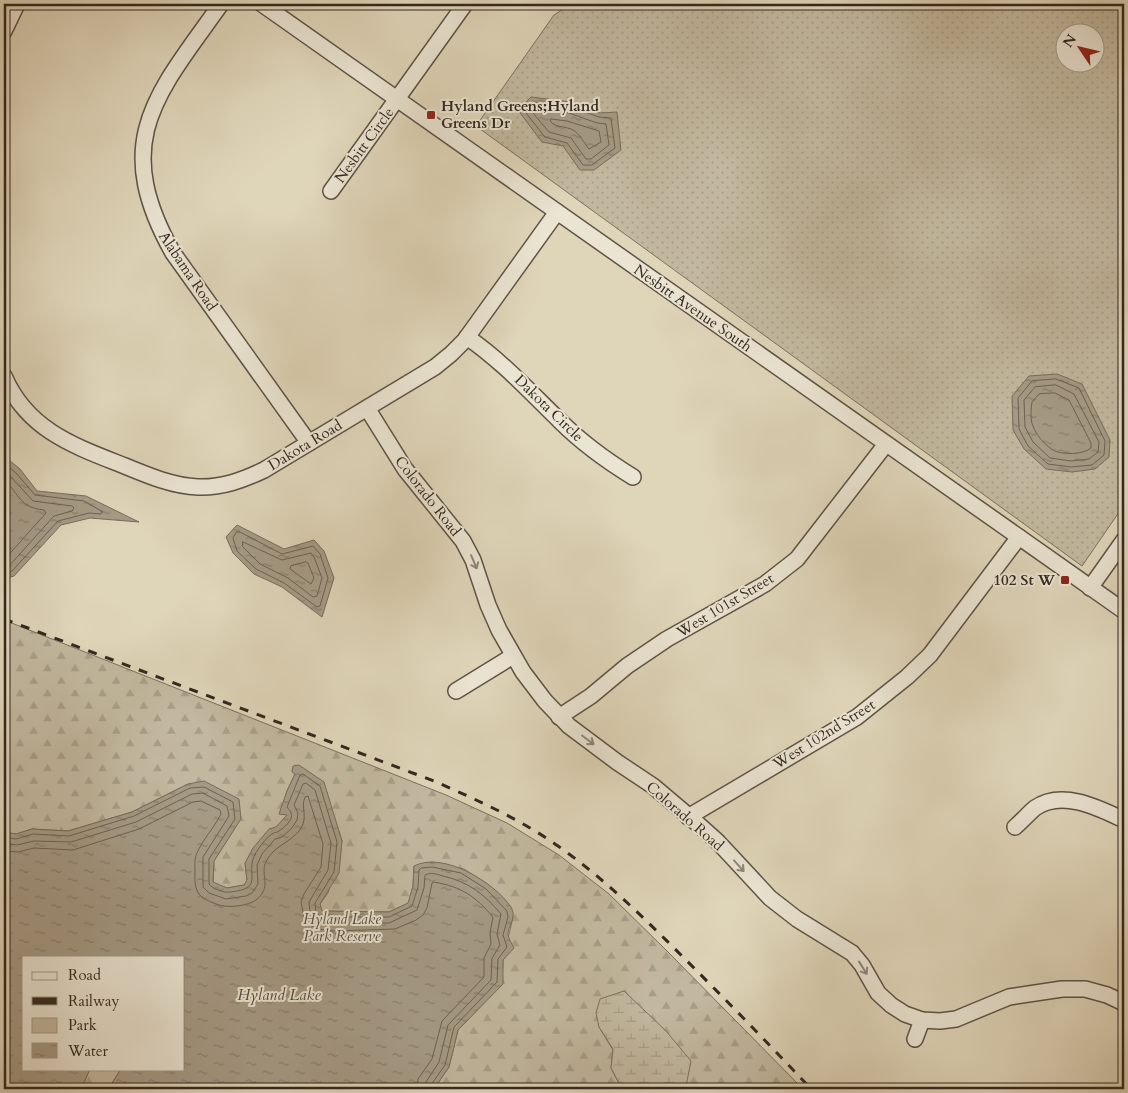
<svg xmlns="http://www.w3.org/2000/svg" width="1128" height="1093" font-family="Cardo,serif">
  <defs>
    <pattern id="green-dots" width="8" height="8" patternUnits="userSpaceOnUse" patternTransform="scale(1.25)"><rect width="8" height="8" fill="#c2b89f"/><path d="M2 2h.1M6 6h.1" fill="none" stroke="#a79e88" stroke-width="1.8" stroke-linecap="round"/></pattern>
    <pattern id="forest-firs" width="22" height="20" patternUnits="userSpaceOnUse" patternTransform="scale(1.25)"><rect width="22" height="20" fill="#c2b89f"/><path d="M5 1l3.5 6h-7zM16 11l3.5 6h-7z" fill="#a79e88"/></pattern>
    <pattern id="wetland-marsh" width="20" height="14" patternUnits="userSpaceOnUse" patternTransform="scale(1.25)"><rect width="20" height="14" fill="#c2b89f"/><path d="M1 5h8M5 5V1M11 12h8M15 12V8" fill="none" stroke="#a79e88"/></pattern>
    <pattern id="water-ripples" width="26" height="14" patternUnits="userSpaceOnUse" patternTransform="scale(1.25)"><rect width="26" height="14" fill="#a59a85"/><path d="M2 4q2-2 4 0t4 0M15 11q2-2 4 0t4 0" fill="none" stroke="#877e6c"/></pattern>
  </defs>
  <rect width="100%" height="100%" fill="#dfd5b9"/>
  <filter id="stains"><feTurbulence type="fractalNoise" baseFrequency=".004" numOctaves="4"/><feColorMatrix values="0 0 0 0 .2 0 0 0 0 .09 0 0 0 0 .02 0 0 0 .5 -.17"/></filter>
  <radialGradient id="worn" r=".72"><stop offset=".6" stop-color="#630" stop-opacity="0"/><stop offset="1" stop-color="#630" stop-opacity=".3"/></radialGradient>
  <path fill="url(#green-dots)" stroke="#7a705f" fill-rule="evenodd" d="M571 4H1124V505L1082 566 476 126 554 15ZM1066 32H1096V62H1066Z"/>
  <g fill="url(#forest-firs)" stroke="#7a705f">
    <path d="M4 620 446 795 507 823 559 855 609 894 668 952 803 1089H681L686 1086 640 1007 624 991 599 1027 613 1050 611 1068 622 1089H434L449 1067 458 1030 502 984 503 960 513 917 489 885 464 869 432 862 414 866 413 886 409 903 389 912 321 911 320 904 328 893 342 841 335 820 295 774 287 791 280 813 288 814 245 863 247 880 245 885 227 888 213 883 214 861 240 819 188 784 132 812 68 831 32 829 16 834 4 832Z"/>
    <path d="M90 1069H121L112 1083V1089H81Z"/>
  </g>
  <path fill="url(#wetland-marsh)" stroke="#7a705f" d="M624 991 666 1031 691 1061 686 1086 681 1089H622L611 1068 613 1049 599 1027 596 1013 600 999Z"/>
  <g fill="url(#water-ripples)" stroke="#776c5c">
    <path d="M531 97 571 102 600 113 617 112 621 150 594 170H580L563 146 542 142 520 113 521 107Z"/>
    <path d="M1057 374 1082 384 1110 440 1109 457 1095 469 1072 472 1046 469 1024 449 1013 430 1012 396 1029 376Z"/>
    <path d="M4 456 20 469 37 491 86 496 139 522 90 518 61 525 14 576 4 579Z"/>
    <path d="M237 525 284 549 314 540 324 551 334 578 322 617 282 587 254 574 233 553 226 537Z"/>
    <path d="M299 765 324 782 342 841 339 873 320 904 322 911 389 912 408 903 413 886 414 866C443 851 494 882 511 907 517 917 509 924 508 933 508 938 512 944 514 948L503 960V984L458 1030 449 1067 434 1089H112V1083L121 1069H184V957H24V1069H90L81 1089H4V832L16 834 32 829 68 831 132 812 188 784 204 781 239 799 241 819 214 861 213 882 227 888 244 885 247 880 245 863 253 848 269 829 276 827 287 815 279 814 287 791 295 774 292 772 293 766Z"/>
  </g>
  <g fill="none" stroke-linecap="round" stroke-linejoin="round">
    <g stroke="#6c6152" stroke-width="1">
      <path d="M534 102 570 107 599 117 611 118 615 148 592 165H583L567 143 545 137 526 113V109Z"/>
      <path d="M536 109 569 113 597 123 606 124 609 145 591 159H586L571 138 549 132 533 113 534 110Z"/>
      <path d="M551 119 567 121 599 131 601 142 589 149C584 143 580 134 573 130 566 126 556 128 551 122Z"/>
      <path d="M1056 379 1079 388 1105 441 1104 455 1092 465 1071 467 1048 464 1028 446 1019 429 1018 398 1032 381Z"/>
      <path d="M1056 385 1074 394 1099 442 1098 452 1089 459 1071 461 1050 458 1033 442 1025 427 1024 400 1035 387Z"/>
      <path d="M1055 393 1069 400 1091 443V448C1083 455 1062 455 1053 450 1045 445 1036 435 1033 426 1030 420 1031 409 1032 402L1039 394Z"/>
      <path d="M4 463 16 473 35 495 84 501 103 512 101 514 89 513 58 521 12 571 4 574"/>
      <path d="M4 471 12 478 33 501 72 506 74 508 72 511 54 516 9 566 4 567"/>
      <path d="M4 480C21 495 18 507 44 510L46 513 4 560"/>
      <path d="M237 532H240L282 554 313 546 320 554 328 578 320 606 317 607 284 583 256 569 237 551 233 538Z"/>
      <path d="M243 542 282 560 311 553 314 557 322 578 317 596 313 597 288 578 260 564 243 547Z"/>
      <path d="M306 562 308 563 314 578 311 584 290 569 291 566Z"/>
      <path d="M4 837 16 839 33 834 69 836 134 816 190 788 204 787 233 802 235 819 209 859V884C213 889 223 893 230 892 269 888 240 872 259 848 262 844 267 837 272 834 274 832 277 833 279 831 284 828 294 819 291 813 290 810 288 809 287 807L300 775 303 774 320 786 337 842 334 872 315 903 316 912 319 915 335 917H389L412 906 418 887 419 870 421 868 432 867 461 873 486 889 507 911 508 917 503 935 507 947 498 959 497 982 454 1027 445 1065 431 1085 430 1089"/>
      <path d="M4 843 17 845 34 841 71 842 136 822 192 794 203 793 227 806 229 816 203 857V887L209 893 226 899 246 896 252 893 258 884 257 865 262 854 275 839 282 837 292 828 297 820 298 813 294 805 303 784 306 783 315 790 331 843 328 870 309 902 310 913 315 920 335 923H389L417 910 424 888 425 875C431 872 436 874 443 876 469 882 484 894 501 914L497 934 500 945 492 958 491 980 448 1025 439 1062 426 1082 424 1089"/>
      <path d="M4 851 18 852 34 848 73 850 139 829 193 802 201 801 220 810 221 814C214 828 203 839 197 853 194 859 195 866 195 872 194 894 199 898 219 905 229 908 248 906 256 900 272 887 261 877 265 864 271 847 290 843 300 830 309 816 300 809 305 797L308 796 323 844 321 867 304 894 301 902 304 917 311 926 318 929 334 931 395 929 416 920 423 915 427 908 432 883 434 882C462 887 475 896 493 917L490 933 491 944 484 958V977L442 1021 432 1059 418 1079 417 1089"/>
    </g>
    <g stroke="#5e5346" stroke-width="18">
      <g id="minor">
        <path d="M221 4C156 95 110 141 173 253L309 443"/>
        <path d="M262 4 1124 611"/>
        <path d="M4 31 17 4"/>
        <path d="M331 191 465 4"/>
        <path d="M467 337C503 362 529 391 560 421 582 443 607 461 633 477"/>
        <path d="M4 376C27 430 74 446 125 466 149 476 173 486 198 487 222 488 243 480 264 470L435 367 451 354 465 340 557 212"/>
        <path d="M367 408 405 469 463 541 473 560 488 605 499 630 523 672 545 701 569 726 617 762 653 786 698 824 718 842 770 898 797 919 852 953 862 965 878 993 891 1005 905 1014 922 1020 940 1021 956 1019 1009 997 1062 989H1085L1107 995 1124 1003"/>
        <path d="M1090 588 1124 540"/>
        <path d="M456 691 513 656"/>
        <path d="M559 717 591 696 627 666 667 639 765 584 797 559 886 444"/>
        <path d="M688 817 857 717 907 677 930 655 1019 537"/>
        <path d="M1015 827C1022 821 1028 814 1035 808 1062 789 1099 808 1124 820"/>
        <path d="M915 1039 922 1020"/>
      </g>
    </g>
    <use href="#minor" stroke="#eae4d2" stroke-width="15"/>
    <path stroke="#33281f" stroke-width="3" stroke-dasharray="9 9" stroke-linecap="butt" d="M4 619 434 781C477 800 520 819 558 846 605 879 645 919 685 959 728 1002 770 1045 811 1089"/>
  </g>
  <defs><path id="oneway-shaft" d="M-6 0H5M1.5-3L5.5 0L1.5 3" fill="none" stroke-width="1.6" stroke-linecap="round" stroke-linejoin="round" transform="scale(1.25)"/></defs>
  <g stroke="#8e8678">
    <use href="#oneway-shaft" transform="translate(474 562) rotate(67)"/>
    <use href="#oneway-shaft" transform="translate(588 740) rotate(37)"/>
    <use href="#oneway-shaft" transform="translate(739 866) rotate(48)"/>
    <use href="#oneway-shaft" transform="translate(863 968) rotate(58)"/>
  </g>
  <g fill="#8f2418" stroke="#eae4d2" stroke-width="2">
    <rect x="426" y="110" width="10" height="10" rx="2.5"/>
    <rect x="1060" y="575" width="10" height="10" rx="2.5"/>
  </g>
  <g text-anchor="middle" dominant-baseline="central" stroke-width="4" stroke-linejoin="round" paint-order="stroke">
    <g font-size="15" font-weight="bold" fill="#33281f" stroke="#eae4d2" text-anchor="start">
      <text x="441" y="106">Hyland Greens;Hyland<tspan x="441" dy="17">Greens Dr</tspan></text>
      <text x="1055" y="580" text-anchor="end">102 St W</text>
    </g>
    <g font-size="15" fill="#33281f" stroke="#eae4d2">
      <text transform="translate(364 145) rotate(-54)">Nesbitt Circle</text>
      <text transform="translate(188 271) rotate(56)">Alabama Road</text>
      <text transform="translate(693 308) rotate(35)">Nesbitt Avenue South</text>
      <text transform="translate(549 408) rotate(44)">Dakota Circle</text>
      <text transform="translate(305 445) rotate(-31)">Dakota Road</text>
      <text transform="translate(428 496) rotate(52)">Colorado Road</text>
      <text transform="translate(725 605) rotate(-31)">West 101st Street</text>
      <text transform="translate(824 734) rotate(-32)">West 102nd Street</text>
      <text transform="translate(685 816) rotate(41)">Colorado Road</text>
    </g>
    <g font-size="15" font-style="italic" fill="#574c3f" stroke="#eae4d2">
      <text x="342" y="919">Hyland Lake<tspan x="342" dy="17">Park Reserve</tspan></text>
    </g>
    <g font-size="16" font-style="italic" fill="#554a3e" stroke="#eae4d2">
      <text x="279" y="995">Hyland Lake</text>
    </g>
  </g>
  <rect width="1128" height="1093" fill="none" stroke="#dfd5b9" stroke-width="20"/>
  <rect x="5" y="5" width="1118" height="1083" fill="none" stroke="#33281f" stroke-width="2.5"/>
  <rect x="10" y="10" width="1108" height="1073" fill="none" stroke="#33281f"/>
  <rect x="22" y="956" width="162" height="115" fill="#eae4d2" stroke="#a1998a"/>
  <rect x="32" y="972" width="25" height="8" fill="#eae4d2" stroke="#a1998a"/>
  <text x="68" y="980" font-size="15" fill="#33281f">Road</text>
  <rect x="32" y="997" width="25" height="8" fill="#33281f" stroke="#a1998a"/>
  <text x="68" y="1006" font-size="15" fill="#33281f">Railway</text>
  <rect x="32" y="1018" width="25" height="15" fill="#c2b89f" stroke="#a1998a"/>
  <text x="68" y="1030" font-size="15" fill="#33281f">Park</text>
  <rect x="32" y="1043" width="25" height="15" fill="url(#water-ripples)" stroke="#a1998a"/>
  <text x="68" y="1056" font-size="15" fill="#33281f">Water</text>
  <g transform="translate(1080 48) rotate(305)"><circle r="24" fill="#eae4d2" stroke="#a1998a"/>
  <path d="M0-4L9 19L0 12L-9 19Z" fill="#8f2418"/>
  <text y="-8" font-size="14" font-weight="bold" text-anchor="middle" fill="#33281f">N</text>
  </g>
  <rect width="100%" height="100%" filter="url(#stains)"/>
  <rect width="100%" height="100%" fill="url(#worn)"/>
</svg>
